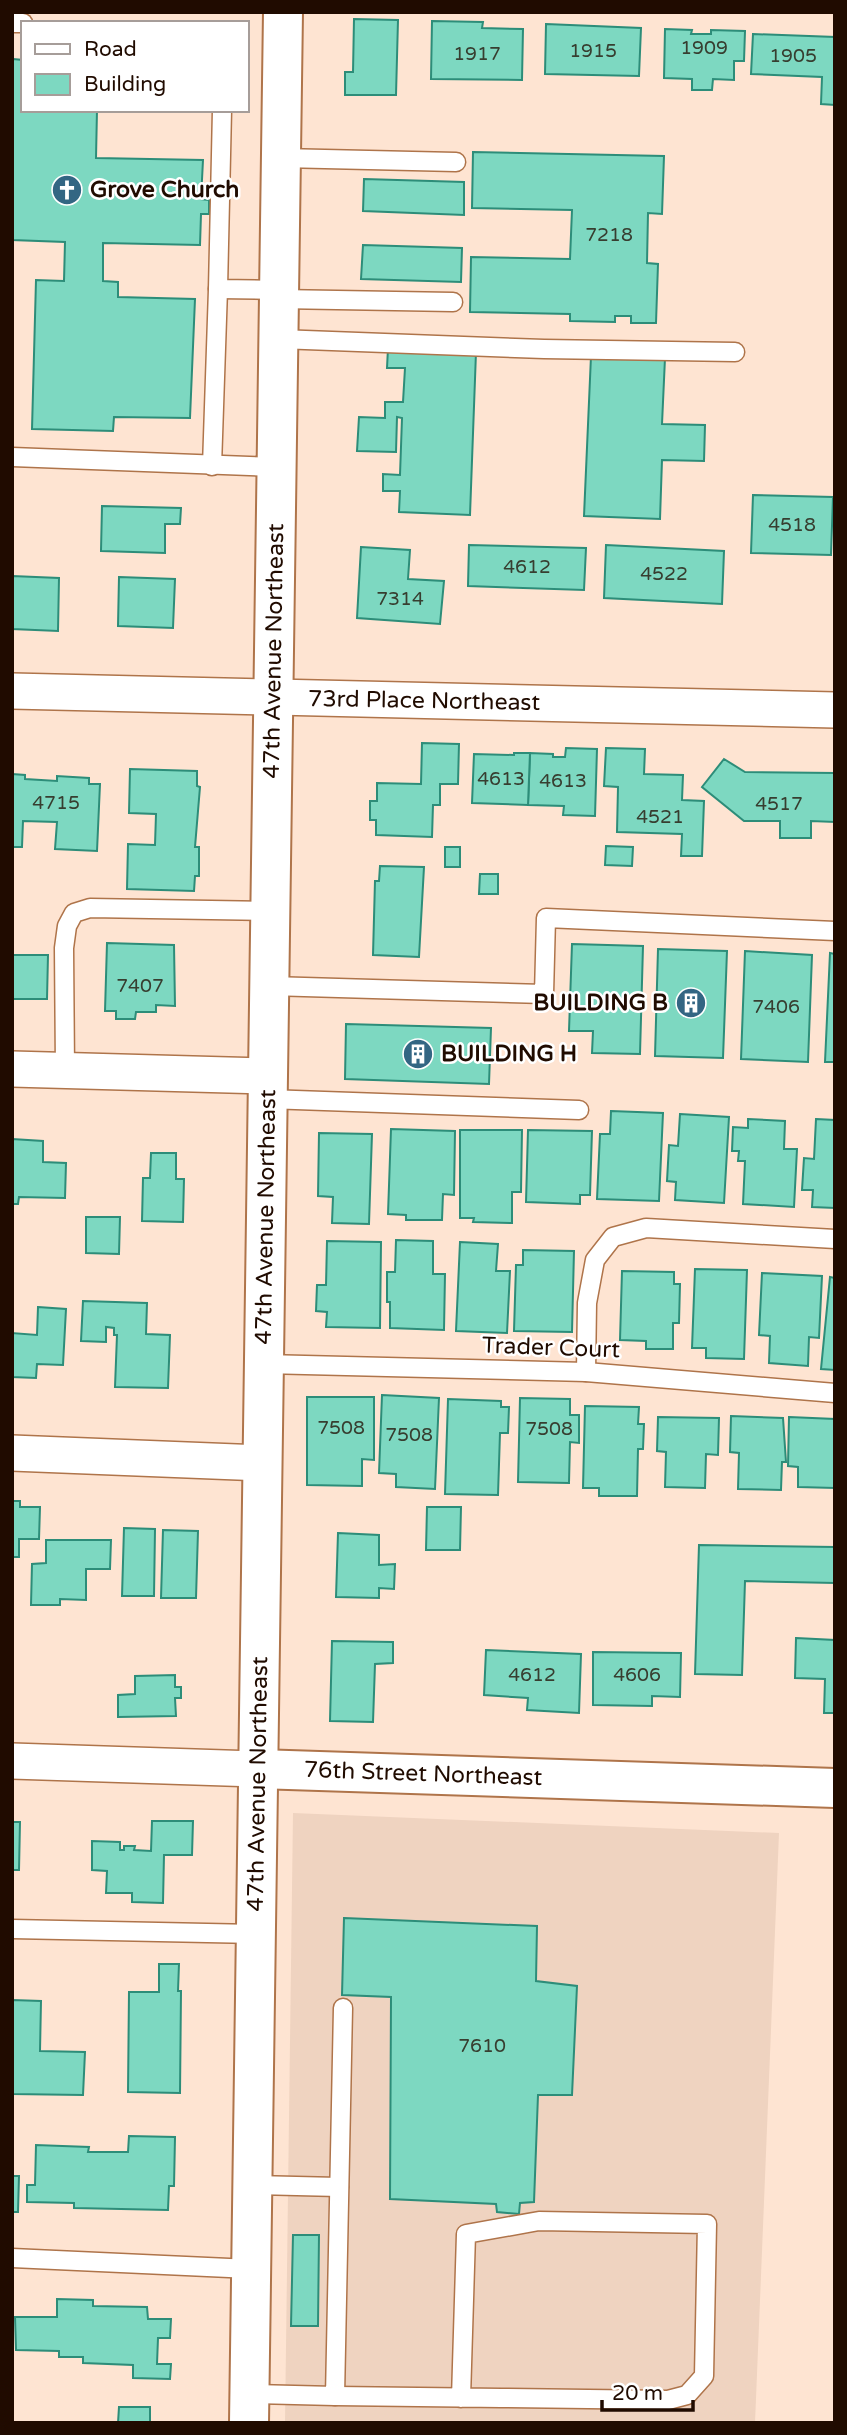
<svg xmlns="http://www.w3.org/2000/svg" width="847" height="2435" font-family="'Varela Round',sans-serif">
  <rect width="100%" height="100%" fill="#fee4d2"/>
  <path fill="#efd3c0" d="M293 1813 779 1833 755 2423H285Z"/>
  <g fill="#7dd8c1" stroke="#2d8d79" stroke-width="2">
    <path d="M354 19 398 20 396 95H345V72H353Z"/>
    <path d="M432 21 483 22 482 28 523 29 522 80 431 79Z"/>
    <path d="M546 24 641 28 639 76 545 74Z"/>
    <path d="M665 29 692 30 691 34H711V30L745 31 744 61H734V80L713 79 712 90H692V79L664 78Z"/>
    <path d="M753 34 835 37V105L821 104 822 77 751 74Z"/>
    <path d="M13 59 23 60V110H97L96 158 203 160 201 199 209 200V214H201L200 245 103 243V281L118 282V297L195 299 190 418 114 417 113 431 32 429 36 280 64 281 65 242 12 240Z"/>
    <path d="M473 152 664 156 662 214 648 213 647 263 658 264 656 323H631V316H615V322L570 321V314L470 312 471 257 570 259 572 210 472 208Z"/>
    <path d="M364 179 464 182V215L363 211Z"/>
    <path d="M363 245 462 248 461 282 361 279Z"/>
    <path d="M388 348 476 352 470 515 399 512 400 491H383V474L400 475 402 418 397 417 396 452 357 451 359 417 385 418V402H403L405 368H387Z"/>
    <path d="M591 356 665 358 662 424 705 425 704 461 662 460 660 519 584 516Z"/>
    <path d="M753 495 833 497 831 555 751 553Z"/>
    <path d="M102 506 181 508 180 524H165V553L101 551Z"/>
    <path d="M469 545 586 548 584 590 468 586Z"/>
    <path d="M606 545 724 551 722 604 604 598Z"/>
    <path d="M361 547 410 550 408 579 444 581 440 624 357 618Z"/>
    <path d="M12 576 59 578 58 631 12 629Z"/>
    <path d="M119 577 175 579 173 628 118 626Z"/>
    <path d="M422 743 459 744 458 784H440V805H433L432 837 376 835V820H370V801H377V783L421 784Z"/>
    <path d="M566 748 597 749 595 816 563 815 564 806 528 805 530 753 553 754V757H565Z"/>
    <path d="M606 748 645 749 644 774 683 775 682 800 704 801 702 856H681L682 834 617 832 618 787 604 786Z"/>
    <path d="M514 753H530L528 805 472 803 474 754 514 755Z"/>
    <path d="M724 759 745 772 835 773V822L811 821V838H780V821H744L702 787Z"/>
    <path d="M130 769 197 771V786L200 787 195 847H199V876H195L194 891 127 889 128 844 155 845 156 814 129 813Z"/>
    <path d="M12 774 25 775V779L57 781V776L89 778V784H100L97 851 55 849 57 822 23 821 22 847H12Z"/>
    <path d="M606 846 633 847 632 866 605 865Z"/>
    <rect x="445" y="847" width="15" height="20"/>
    <path d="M380 866 424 867 419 957 373 955 375 881H379Z"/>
    <path d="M480 874H498V894H479Z"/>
    <path d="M107 943 174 945 175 1006 156 1005V1012H136L135 1019H116V1011H105Z"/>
    <path d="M572 944 643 946 640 1054 592 1053 593 1031H569Z"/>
    <path d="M658 949 727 951 723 1058 655 1056Z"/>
    <path d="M745 951 812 955 808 1062 741 1059Z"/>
    <path d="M830 953 835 954V1062H825Z"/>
    <path d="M12 955H48L47 999H12Z"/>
    <path d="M346 1024 491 1028 489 1084 345 1079Z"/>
    <path d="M611 1111 663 1113 659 1201 597 1199 600 1134H610Z"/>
    <path d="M680 1114 729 1117 724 1203 675 1200 676 1182 667 1181 669 1145 678 1146Z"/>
    <path d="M748 1119 785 1121 784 1149H797L794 1207 743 1204 745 1161H738L739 1151H732L733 1127 748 1128Z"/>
    <path d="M816 1119 835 1120V1208L812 1207 813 1190H802L804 1158 814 1159Z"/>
    <path d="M391 1129 455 1131 454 1195 443 1194 442 1220H406V1215L388 1214Z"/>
    <path d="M460 1130H522L521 1192H512V1223L473 1222 474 1218H460Z"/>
    <path d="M528 1130 592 1131 590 1195H580V1204L526 1202Z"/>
    <path d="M319 1133 372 1134 369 1224 332 1223 333 1197 318 1196Z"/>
    <path d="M12 1139 43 1141V1162L66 1163 65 1198 19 1197 18 1204H12Z"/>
    <path d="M151 1153H176V1179H184L183 1222 142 1221 143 1178H150Z"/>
    <path d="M86 1217H120L119 1254 86 1253Z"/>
    <path d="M396 1240 433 1241V1274H445L444 1330 390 1328V1302H387V1272H395Z"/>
    <path d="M327 1241 381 1242 380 1328 326 1327 327 1312 316 1311 317 1285H326Z"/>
    <path d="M460 1242 498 1244 496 1271H510L507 1333 456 1331Z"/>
    <path d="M523 1250 574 1251 572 1332 514 1331 516 1265H523Z"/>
    <path d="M695 1269 747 1270 744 1359 706 1358V1348H692Z"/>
    <path d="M622 1271 674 1272V1284H680L679 1323H673V1349H646V1341L620 1340Z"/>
    <path d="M762 1273 822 1276 819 1338 809 1337 808 1366 769 1363 770 1336 759 1335Z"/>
    <path d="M830 1277 835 1278V1370L821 1369Z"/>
    <path d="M83 1301 147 1303 146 1334 170 1335 168 1388 115 1387 117 1335H114V1328L106 1327V1342L81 1341Z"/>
    <path d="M38 1307 66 1309 63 1365 37 1364 36 1378 12 1377V1333L37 1335Z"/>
    <path d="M382 1395 439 1398 435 1489 396 1487V1474L379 1473Z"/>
    <path d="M307 1397H374V1460L362 1459V1486L307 1485Z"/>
    <path d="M520 1398 570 1399V1415H579V1443L570 1442 569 1483 518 1482Z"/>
    <path d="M448 1399 501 1401V1407H509L508 1433H500L498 1495 445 1494Z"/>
    <path d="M585 1406 639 1407 638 1424H644L643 1449H638L637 1496H599V1488H583Z"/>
    <path d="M731 1416 783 1418 786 1462H782L781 1490 738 1489 739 1453 730 1452Z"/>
    <path d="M658 1417 719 1418 718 1455 706 1454 705 1488 665 1487 666 1452 657 1451Z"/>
    <path d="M789 1417 835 1419V1488L798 1487V1467L788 1466Z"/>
    <path d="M12 1501H20V1507H40L39 1539H19V1557H12Z"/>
    <path d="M427 1507H461L460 1550H426Z"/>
    <path d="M124 1528 155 1529 154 1596H122Z"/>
    <path d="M163 1530 198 1531 196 1598H161Z"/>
    <path d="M338 1533 379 1535V1565L395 1564 394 1589 379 1588V1598L336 1597Z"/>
    <path d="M46 1540H111L110 1569H86V1600L60 1599V1605H31L32 1564 46 1563Z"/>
    <path d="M699 1545 835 1547V1583L745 1581 742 1675 695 1674Z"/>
    <path d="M796 1638 835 1640V1713H824L825 1679 795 1678Z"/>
    <path d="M332 1641 393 1642V1663L375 1664 373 1722 330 1721Z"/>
    <path d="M486 1650 581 1654 579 1713 527 1710 528 1698 484 1695Z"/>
    <path d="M593 1652 681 1653 680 1697 652 1696V1706L593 1705Z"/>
    <path d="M175 1675V1687H181V1698H175L176 1716 118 1717V1695L135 1694V1676Z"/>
    <path d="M152 1821H193L192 1855H164L163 1903 132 1902V1893H106L107 1871 92 1870V1841L120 1842V1850H124V1846H135L134 1850 151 1851Z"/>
    <path d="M12 1822H20L19 1870H12Z"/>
    <path d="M344 1918 537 1926 536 1981 577 1986 572 2095H538L534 2202 520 2203 519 2214 497 2212 496 2204 390 2199 391 1997 342 1995Z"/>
    <path d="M159 1964H179L178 1991H181L180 2093 128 2092 129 1992H159Z"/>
    <path d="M12 2000 41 2001 40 2051 85 2052 83 2095 12 2094Z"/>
    <path d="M129 2136 175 2137 174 2186H169L168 2210 74 2208V2203L27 2202V2185H35L36 2145 89 2147 88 2152H128Z"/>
    <path d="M12 2176H19L18 2212H12Z"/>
    <path d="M293 2235H319L318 2326H291Z"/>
    <path d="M57 2299 93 2300V2306L147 2307 148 2319H171L170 2338H158L157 2364H171L170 2379 133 2378V2365L83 2363V2357H59V2351L16 2350 15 2317H57Z"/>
    <path d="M119 2407H150V2423H118Z"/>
  </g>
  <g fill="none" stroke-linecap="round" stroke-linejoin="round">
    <g stroke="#af744a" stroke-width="21">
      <g id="lane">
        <path d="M12 23H23"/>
        <path d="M222 110 218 289 279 290"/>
        <path d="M281 158 456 162"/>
        <path d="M279 299 453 302"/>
        <path d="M279 339 544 349 735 352"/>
        <path d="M12 457 277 467"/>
        <path d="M212 466 218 289"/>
        <path d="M270 986 544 994 546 918 835 931"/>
        <path d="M65 1070 64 948 67 926 74 913 90 908 271 911"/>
        <path d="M267 1099 579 1110"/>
        <path d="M264 1364 586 1372 835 1393"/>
        <path d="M586 1372 587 1303 595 1260 613 1237 646 1228 835 1239"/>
        <path d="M12 1929 256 1934"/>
        <path d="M252 2185 339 2187"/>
        <path d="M12 2258 251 2269"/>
        <path d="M249 2394 335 2396 343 2008"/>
        <path d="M335 2396C446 2397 557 2399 668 2400L687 2395 704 2376 707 2224 539 2221 466 2234 461 2398"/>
      </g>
    </g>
    <g stroke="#af744a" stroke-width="38">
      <g id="street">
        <path d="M12 691 835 710"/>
        <path d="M12 1069 267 1076"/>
        <path d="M12 1453 262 1463"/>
        <path d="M12 1761 258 1769"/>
      </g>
    </g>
    <g stroke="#af744a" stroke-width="42">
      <g id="secondary">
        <path d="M258 1769 835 1788"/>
        <path d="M249 2423 283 12"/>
      </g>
    </g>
    <use href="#lane" stroke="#fff" stroke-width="18"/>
    <use href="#street" stroke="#fff" stroke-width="35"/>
    <use href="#secondary" stroke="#fff" stroke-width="38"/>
  </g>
  <defs>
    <g id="church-disc" transform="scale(1.575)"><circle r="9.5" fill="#336683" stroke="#fff"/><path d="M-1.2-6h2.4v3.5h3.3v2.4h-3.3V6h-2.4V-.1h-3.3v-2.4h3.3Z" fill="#fff"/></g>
    <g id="building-disc" transform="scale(1.575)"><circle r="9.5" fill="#336683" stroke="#fff"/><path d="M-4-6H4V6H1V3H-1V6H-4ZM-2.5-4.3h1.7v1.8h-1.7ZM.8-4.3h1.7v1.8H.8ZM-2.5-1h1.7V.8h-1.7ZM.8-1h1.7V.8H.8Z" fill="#fff"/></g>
  </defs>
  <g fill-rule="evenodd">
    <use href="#church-disc" x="67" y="190"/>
    <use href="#building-disc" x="691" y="1003"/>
    <use href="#building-disc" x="418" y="1054"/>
  </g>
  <g text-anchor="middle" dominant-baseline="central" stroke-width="5" stroke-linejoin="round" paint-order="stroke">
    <g font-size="19" fill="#373e30">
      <text x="704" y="48">1909</text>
      <text x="593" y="51">1915</text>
      <text x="477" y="54">1917</text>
      <text x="793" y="56">1905</text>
      <text x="609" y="235">7218</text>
      <text x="792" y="525">4518</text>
      <text x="527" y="567">4612</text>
      <text x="664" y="574">4522</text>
      <text x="400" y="599">7314</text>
      <text x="501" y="779">4613</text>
      <text x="563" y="781">4613</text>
      <text x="56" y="803">4715</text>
      <text x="779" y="804">4517</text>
      <text x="660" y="817">4521</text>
      <text x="140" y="986">7407</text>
      <text x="776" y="1007">7406</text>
      <text x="341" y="1428">7508</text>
      <text x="549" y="1429">7508</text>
      <text x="409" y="1435">7508</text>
      <text x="532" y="1675">4612</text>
      <text x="637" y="1675">4606</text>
      <text x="482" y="2046">7610</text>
    </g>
    <g font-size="23" font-weight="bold" fill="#200b00" stroke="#fff" text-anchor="start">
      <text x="90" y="190">Grove Church</text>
      <text x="668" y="1003" text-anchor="end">BUILDING B</text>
      <text x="441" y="1054">BUILDING H</text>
    </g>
    <g font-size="23" fill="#200b00" stroke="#fff">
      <text transform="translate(274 651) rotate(-89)">47th Avenue Northeast</text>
      <text transform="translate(424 701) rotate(1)">73rd Place Northeast</text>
      <text transform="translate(266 1217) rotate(-89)">47th Avenue Northeast</text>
      <text transform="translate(551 1348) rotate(2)">Trader Court</text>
      <text transform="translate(423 1774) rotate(2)">76th Street Northeast</text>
      <text transform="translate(258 1784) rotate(-89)">47th Avenue Northeast</text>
    </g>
  </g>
  <rect width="847" height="2435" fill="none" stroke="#200b00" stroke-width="28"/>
  <rect x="21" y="21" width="228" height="91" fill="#ffffff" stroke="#a69d99" stroke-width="2"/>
  <rect x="35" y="44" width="35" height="10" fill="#ffffff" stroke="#a69d99" stroke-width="2"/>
  <text x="84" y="56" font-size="21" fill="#200b00">Road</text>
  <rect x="35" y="74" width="35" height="21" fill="#7dd8c1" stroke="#a69d99" stroke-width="2"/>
  <text x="84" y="91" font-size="21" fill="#200b00">Building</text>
  <path d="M602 2400v10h91v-10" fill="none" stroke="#200b00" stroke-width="3.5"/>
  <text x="612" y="2400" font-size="21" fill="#200b00" stroke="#ffffff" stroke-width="5" paint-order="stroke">20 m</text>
</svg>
